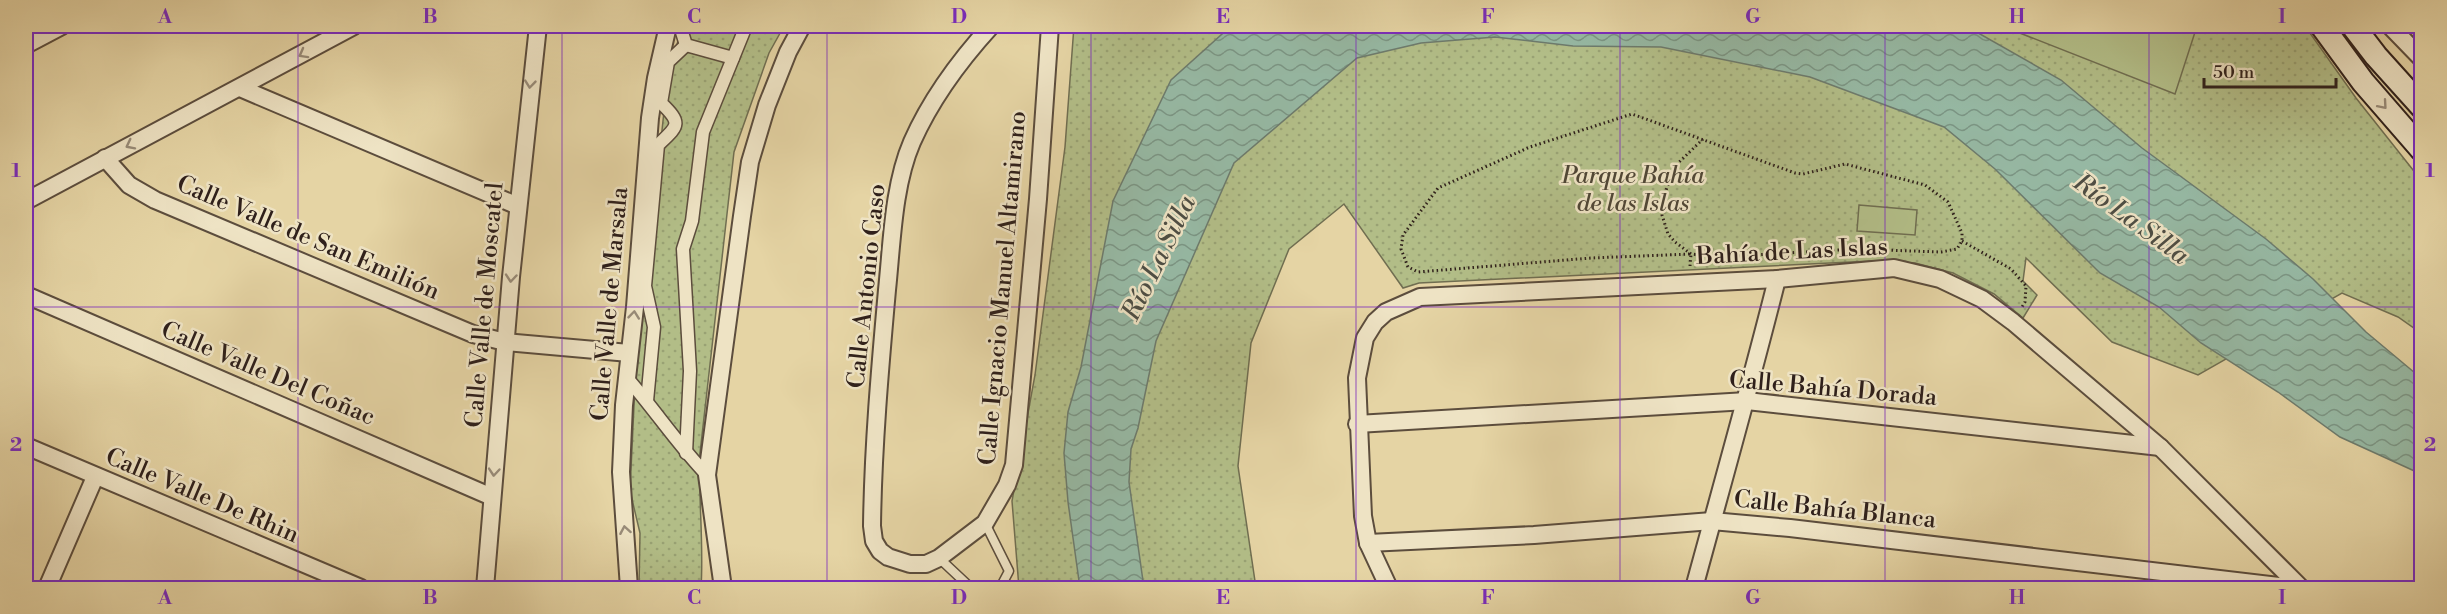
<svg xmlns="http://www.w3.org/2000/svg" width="2447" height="614" font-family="'Libre Bodoni',serif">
  <defs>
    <pattern id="grass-dots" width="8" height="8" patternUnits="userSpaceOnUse" patternTransform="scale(1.5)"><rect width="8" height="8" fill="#b2bd87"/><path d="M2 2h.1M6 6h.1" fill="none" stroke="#99a274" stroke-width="1.8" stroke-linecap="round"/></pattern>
    <pattern id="water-waves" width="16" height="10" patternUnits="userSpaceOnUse" patternTransform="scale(1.5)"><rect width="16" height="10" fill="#96b8a3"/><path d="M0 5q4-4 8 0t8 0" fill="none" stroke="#7b9584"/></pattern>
  </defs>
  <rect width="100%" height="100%" fill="#e5d4a4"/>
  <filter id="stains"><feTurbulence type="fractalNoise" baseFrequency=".00333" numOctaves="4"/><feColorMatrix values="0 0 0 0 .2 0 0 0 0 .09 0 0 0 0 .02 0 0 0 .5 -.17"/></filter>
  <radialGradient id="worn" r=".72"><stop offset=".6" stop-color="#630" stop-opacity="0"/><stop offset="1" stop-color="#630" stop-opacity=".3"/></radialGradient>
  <g fill="url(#grass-dots)" stroke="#706e51" stroke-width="1.5">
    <path d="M681 26H784L769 53 734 152 700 453C698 498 704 543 701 588H639L640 533 630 491 635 384 665 102Z"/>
    <path d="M1074 26H2305L2356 98 2421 180V333L2398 317 2342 293 2198 375 2112 342 2026 258 2023 281 2037 295 2023 318 1994 294 1953 273 1915 263 1872 261 1419 283 1403 288 1344 204 1289 249 1251 343 1238 466 1256 588H1019L1012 501 1035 375 1065 147Z"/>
  </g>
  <g fill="#b2bd87" stroke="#706e51" stroke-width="1.5">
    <path d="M2002 26H2197L2175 94Z"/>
    <path d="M1859 205 1917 210 1915 235 1857 231Z"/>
  </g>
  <path fill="url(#water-waves)" stroke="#6d7b6d" stroke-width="1.5" d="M1231 26H1966L2061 80 2142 148 2266 239 2313 279 2366 332 2421 378V474L2340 437 2278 392 2201 343 2159 307 2100 273 1995 169 1944 127 1810 77 1661 47 1573 46 1495 37 1421 43 1357 58 1234 163 1156 341 1138 428 1131 449 1129 482 1144 588H1080L1068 502 1064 453 1068 412 1081 367 1113 201 1171 80Z"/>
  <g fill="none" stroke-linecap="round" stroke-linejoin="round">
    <g stroke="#5c4d3d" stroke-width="11">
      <g id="service">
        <path d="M985 523 1009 571 1000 588"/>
        <path d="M939 558 971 588"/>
      </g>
    </g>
    <g stroke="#5c4d3d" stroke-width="15">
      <g id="pedestrian">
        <path d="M680 26 686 45 733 58"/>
        <path d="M627 378C655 410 678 445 707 475"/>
        <path d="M647 401 654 327 645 286 658 145C678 126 683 124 661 103L668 62 686 45"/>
        <path d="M686 453 690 371 683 249 692 221 703 132 746 26"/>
      </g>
    </g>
    <g stroke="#5c4d3d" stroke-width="20">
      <g id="minor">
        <path d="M991 26C960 60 931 99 912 142 893 186 892 243 887 290 880 368 873 448 872 526L874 541 880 551 888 557 910 564H926L939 558 985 523 1007 485 1014 465 1038 199 1050 26"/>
        <path d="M2390 26 2422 59"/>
        <path d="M26 45 62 26"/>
        <path d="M240 88 518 206"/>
        <path d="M105 158 129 185 155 200 473 334 505 342 629 353"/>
        <path d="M26 201 354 26"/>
        <path d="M26 295 492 497"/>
        <path d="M1357 424 1747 401 2160 447"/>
        <path d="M26 446 361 588"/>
        <path d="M1368 543 1534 535 1712 521 1790 528 2296 588"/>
        <path d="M47 588 95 477"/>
        <path d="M485 588 511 277 538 26"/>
        <path d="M629 588 621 472 624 405 635 307 650 118 656 78 668 26"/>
        <path d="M723 588 707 475 742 216 750 162 767 105 788 52 802 26"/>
        <path d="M1389 588 1368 543 1363 516 1357 378 1365 338 1375 322 1386 312 1420 297 1777 279 1894 268 1940 279 1982 299 2013 322 2160 447 2301 588"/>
        <path d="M1694 588C1722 485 1751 383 1777 279"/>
      </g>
    </g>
    <g stroke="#2f201b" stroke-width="26">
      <g id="secondary">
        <path d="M2322 26 2363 82 2422 150"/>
        <path d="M2353 26 2376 56 2422 107"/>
      </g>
    </g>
    <g stroke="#2f201b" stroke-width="3" stroke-dasharray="1.5 3" stroke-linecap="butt">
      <path d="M1962 241 2011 269 2026 286 2025 302 2021 309"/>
      <path d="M1690 266 1691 254 1591 258 1418 272 1408 267 1401 249 1403 235 1438 188 1530 147 1632 114 1795 173 1803 174 1845 164 1925 185 1948 202 1962 233V241L1957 249 1941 252 1854 249 1721 257 1691 254 1675 242 1668 234 1662 215V202L1674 167 1703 139"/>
    </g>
    <use href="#service" stroke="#eee3c4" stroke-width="8"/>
    <use href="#pedestrian" stroke="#eee3c4" stroke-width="12"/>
    <use href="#minor" stroke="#eee3c4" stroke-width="16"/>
    <use href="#secondary" stroke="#eee3c4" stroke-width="22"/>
  </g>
  <defs><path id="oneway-chevron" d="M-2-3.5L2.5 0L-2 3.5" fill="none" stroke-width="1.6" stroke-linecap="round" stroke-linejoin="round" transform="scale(1.5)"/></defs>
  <g stroke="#988b78">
    <use href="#oneway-chevron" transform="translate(303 54) rotate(151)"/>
    <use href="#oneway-chevron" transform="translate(530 84) rotate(96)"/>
    <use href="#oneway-chevron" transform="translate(2383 105) rotate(49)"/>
    <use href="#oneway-chevron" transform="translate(130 145) rotate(153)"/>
    <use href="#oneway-chevron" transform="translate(511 278) rotate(95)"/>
    <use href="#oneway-chevron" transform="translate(634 315) rotate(-84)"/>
    <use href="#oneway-chevron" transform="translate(494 472) rotate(95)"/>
    <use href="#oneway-chevron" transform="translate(625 530) rotate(-100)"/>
  </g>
  <path fill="none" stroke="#7b2cbf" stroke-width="1.5" stroke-opacity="0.55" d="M298 26V588M562 26V588M827 26V588M1091 26V588M1356 26V588M1620 26V588M1885 26V588M2149 26V588M26 307H2422"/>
  <g text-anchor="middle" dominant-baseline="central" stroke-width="5" stroke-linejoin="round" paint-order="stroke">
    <g font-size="24" font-style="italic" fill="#504736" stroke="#eee3c4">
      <text x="1633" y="176">Parque Bahía<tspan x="1633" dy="28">de las Islas</tspan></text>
    </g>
    <g font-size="24" fill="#2f201b" stroke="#eee3c4">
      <text transform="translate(308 238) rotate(23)">Calle Valle de San Emilión</text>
      <text transform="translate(1792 252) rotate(-3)">Bahía de Las Islas</text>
      <text transform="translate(867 286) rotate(-84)">Calle Antonio Caso</text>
      <text transform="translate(1003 288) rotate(-85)">Calle Ignacio Manuel Altamirano</text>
      <text transform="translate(610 304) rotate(-85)">Calle Valle de Marsala</text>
      <text transform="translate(485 305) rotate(-85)">Calle Valle de Moscatel</text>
      <text transform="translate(268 374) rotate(23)">Calle Valle Del Coñac</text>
      <text transform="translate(1833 389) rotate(5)">Calle Bahía Dorada</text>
      <text transform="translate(202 496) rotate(23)">Calle Valle De Rhin</text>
      <text transform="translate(1835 510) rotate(6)">Calle Bahía Blanca</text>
    </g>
    <g font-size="26" font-style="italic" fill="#4e4e44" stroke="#eee3c4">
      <text transform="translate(2131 219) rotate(36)">Río La Silla</text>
      <text transform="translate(1159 258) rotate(-64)">Río La Silla</text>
    </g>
  </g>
  <rect width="2447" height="614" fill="none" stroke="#e5d4a4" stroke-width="66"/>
  <path d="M2204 78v9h132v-9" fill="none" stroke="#2f201b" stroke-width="3"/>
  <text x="2213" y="78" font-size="18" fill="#2f201b" stroke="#eee3c4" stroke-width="4.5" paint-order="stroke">50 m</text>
  <rect x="33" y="33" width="2381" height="548" fill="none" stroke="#7b2cbf" stroke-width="2"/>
  <g font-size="20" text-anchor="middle" font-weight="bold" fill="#7b2cbf">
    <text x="165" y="23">A</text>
    <text x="430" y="23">B</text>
    <text x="694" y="23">C</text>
    <text x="959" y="23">D</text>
    <text x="1223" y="23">E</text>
    <text x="1488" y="23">F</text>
    <text x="1753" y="23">G</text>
    <text x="2017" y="23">H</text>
    <text x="2282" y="23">I</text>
    <text x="16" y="177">1</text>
    <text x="2430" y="177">1</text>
    <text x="16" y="451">2</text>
    <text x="2430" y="451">2</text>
    <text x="165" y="604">A</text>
    <text x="430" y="604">B</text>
    <text x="694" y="604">C</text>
    <text x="959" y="604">D</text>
    <text x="1223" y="604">E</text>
    <text x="1488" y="604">F</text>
    <text x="1753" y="604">G</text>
    <text x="2017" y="604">H</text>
    <text x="2282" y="604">I</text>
  </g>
  <rect width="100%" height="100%" filter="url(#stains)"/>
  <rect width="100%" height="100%" fill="url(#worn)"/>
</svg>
